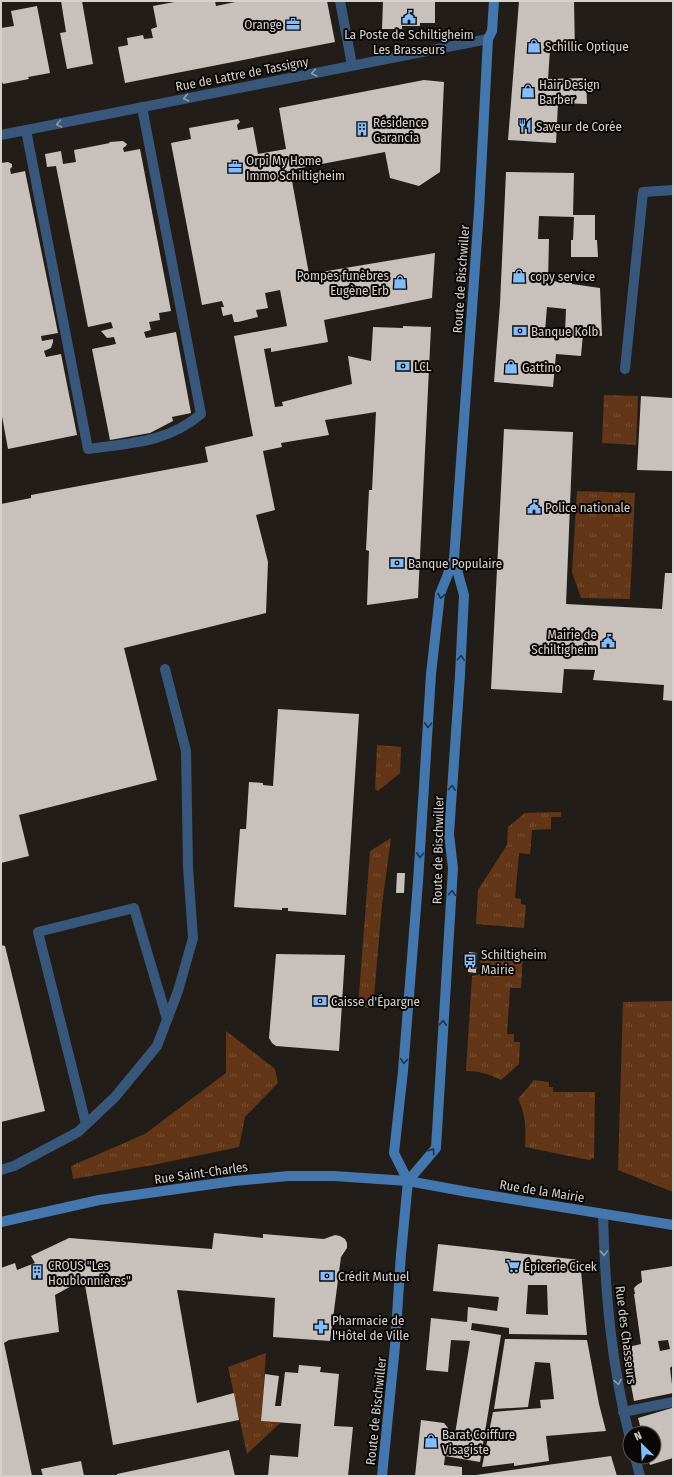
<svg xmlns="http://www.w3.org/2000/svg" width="674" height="1477" font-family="'Fira Sans Condensed',sans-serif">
  <defs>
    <pattern id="grass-tufts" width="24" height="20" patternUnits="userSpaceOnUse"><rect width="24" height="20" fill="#623617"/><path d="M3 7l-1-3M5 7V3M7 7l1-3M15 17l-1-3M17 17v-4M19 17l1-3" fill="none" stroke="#785238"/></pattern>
  </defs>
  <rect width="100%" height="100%" fill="#231d19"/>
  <g fill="url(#grass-tufts)">
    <path d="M604 395 638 396 636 445 602 443Z"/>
    <path d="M577 491 635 493 630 599 581 598 572 572Z"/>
    <path d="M377 745 401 747 400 773 378 791 375 789Z"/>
    <path d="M561 812V817H551V829L532 830 530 854 519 853 515 898 521 899V904L526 905 524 928 476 924 478 890 507 845 508 827 525 813Z"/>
    <path d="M391 838 382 905 373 1008 358 1007 370 851Z"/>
    <path d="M481 950 523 954 521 988H510L507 1034H514V1042H520L519 1064 501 1080C489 1074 479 1071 466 1071L472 976 480 974Z"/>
    <path d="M672 1001 673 1004V1192L618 1170 623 1002Z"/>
    <path d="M226 1031 275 1069 278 1083 245 1117 239 1147 153 1165 73 1179 71 1166 145 1134 226 1073Z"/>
    <path d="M534 1080 549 1082V1087H553V1092H595L594 1158 589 1160 525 1147C526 1130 526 1114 518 1099Z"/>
    <path d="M266 1353 261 1421 280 1423 247 1454 228 1367Z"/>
  </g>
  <g fill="#c8c0bb" fill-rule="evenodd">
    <path d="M61 1H82L93 64 67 69 60 33 66 32Z"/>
    <path d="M180 1H215L216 6 240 1H327L335 42 125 83 118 47 128 45 127 38 143 35 144 39 153 38 151 29 157 27 153 6Z"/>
    <path d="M383 1H435V23H420V26H402V29H382Z"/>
    <path d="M519 1H574L575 53 550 50 548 79 586 78 587 104 558 103 556 143 508 140Z"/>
    <path d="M37 6 50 73 28 77 29 79 3 84 2 82H1V28L14 26 11 11Z"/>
    <path d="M424 80 444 82 440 172 419 186 390 178 385 152 290 170 309 274 435 253 432 298 324 320 328 342 271 352V348L264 349 275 407 283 406 282 402 352 384 348 356 371 361 373 327 403 328V326L431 327 418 598 367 605 369 551 366 550 369 490H372L376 412 325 420 329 435 281 443 282 447 263 451 275 510 256 515 268 562 266 613 124 648 157 780 19 815 29 856 1 863V504L31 498V495L208 462 205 447 253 436 234 336 287 326 280 290 265 293 268 308 256 310 258 317 238 322H234L232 314 223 316 221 307H224L222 301 202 305 171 143 191 139 189 128 238 119 240 122 237 125 238 130 253 127 258 154 286 149 279 108Z"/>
    <path d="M123 141 127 144 126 146 123 148 124 152 140 149 171 311 159 313 160 320 149 322 151 330 144 332 146 338 176 332 191 413 172 417 173 421 150 433 110 440 92 349 116 344 114 337 107 338 101 331 113 328 111 322 88 327 56 166 47 167 45 154 61 151 63 164 76 162 74 150 110 143 109 142Z"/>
    <path d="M8 162 12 164V167L10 169 11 174 25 171 58 333 41 336 42 341 53 339V342L51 348 44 351 46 357 61 354 77 435 8 449 1 411V163Z"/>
    <path d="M506 172 574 173 573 215H595V240H597L598 257H571V240H573L574 217 539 216 538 239H549L548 281 572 282V284L600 288 602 336 583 334 581 356 556 354 553 387 494 382 500 304ZM547 307 566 309 565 333 545 331Z"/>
    <path d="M641 396 673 398 672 471 637 470Z"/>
    <path d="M504 429 573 432 566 604 662 609 665 573H673V701L663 700 664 685 593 680 595 670 564 669 562 693 491 689Z"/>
    <path d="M278 709 359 714 346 915 288 911V908H282V910L234 907 240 829H246L249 782 263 783V785L273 786Z"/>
    <path d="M397 873H405L404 893H396Z"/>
    <path d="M1 945 5 946 45 1111 1 1122Z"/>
    <path d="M469 952 477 953 476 973 468 972Z"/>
    <path d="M276 954 345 955 339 1051 276 1046 272 1043 269 1038Z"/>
    <path d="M214 1233 263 1238V1234L324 1239 335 1235 340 1236 345 1239 347 1243V1248L341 1257 330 1341 273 1337 275 1298 177 1290 197 1403 234 1393 239 1420 113 1445 85 1285 75 1284 55 1295 59 1332 9 1340 4 1343 32 1476H1V1268L15 1263 17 1270 35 1263 31 1256 69 1238 212 1249Z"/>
    <path d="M438 1244 580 1260 587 1335 509 1334V1328L472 1323 471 1330 501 1335 480 1462 445 1456 444 1465 462 1467V1476H415L421 1420 444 1423 448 1428 449 1432 455 1434 470 1341 451 1340 448 1372 426 1370 431 1318 467 1322 468 1307 497 1311 499 1297 433 1291ZM528 1285H547L548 1315 526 1314Z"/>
    <path d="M673 1266V1365L670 1368 673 1393 634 1401 624 1348 641 1344 634 1294H635L634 1288 637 1285 642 1282 641 1271ZM668 1340 670 1349 660 1351 658 1341Z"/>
    <path d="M505 1339 587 1340 599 1404 606 1431 546 1436 549 1461 514 1466V1463L482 1467 493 1412 541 1408 540 1400 554 1399 550 1363 535 1362 528 1407 494 1409Z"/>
    <path d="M299 1365 321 1367 320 1372 339 1374 334 1426 353 1427 348 1476H268L270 1455 298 1457 301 1424 261 1421 265 1374 279 1376 275 1406H281L285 1372 298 1373Z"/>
    <path d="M672 1408 673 1413V1458L650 1465 648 1457H654V1433H642L638 1418Z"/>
    <path d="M229 1450 235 1476H117V1474Z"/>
    <path d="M611 1456 617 1476H476V1475Z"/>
    <path d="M81 1461 84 1476H43L41 1469Z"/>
  </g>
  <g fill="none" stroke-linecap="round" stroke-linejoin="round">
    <g stroke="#38577a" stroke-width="10">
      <path d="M340 1 352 65"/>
      <path d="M26 130 88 449C130 443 167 443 201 414L142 107"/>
      <path d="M625 369 643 192 673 190"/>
      <path d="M86 1124 38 932 134 908 167 1019"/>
      <path d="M1 1170 14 1166 78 1132 115 1097 157 1046 178 991 193 938 188 867 186 751 165 669"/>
      <path d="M623 1412 673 1402"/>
    </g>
    <g stroke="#38577a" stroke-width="10">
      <path d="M1 135 488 39"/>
      <path d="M603 1214C605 1290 611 1365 630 1438"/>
      <path d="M635 1457 640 1476"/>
    </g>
    <g stroke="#4377ae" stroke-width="10">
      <path d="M408 1181 436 1148 453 868 449 834 460 675 464 595 454 559"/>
      <path d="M1 1222 99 1200 234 1181 288 1176H334L408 1181 468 1192 673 1225"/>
      <path d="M382 1476 395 1346 401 1254 408 1181 394 1153 403 1071 418 882 431 674 440 594 454 559 479 211 488 39 492 31 494 1"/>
    </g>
  </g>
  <defs><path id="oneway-chevron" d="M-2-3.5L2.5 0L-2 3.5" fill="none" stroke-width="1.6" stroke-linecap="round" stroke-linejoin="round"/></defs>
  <g stroke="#8e9aa8">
    <use href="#oneway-chevron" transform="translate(314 73) rotate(169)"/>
    <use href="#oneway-chevron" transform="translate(186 98) rotate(169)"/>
    <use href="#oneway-chevron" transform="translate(59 124) rotate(170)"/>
    <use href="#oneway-chevron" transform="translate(604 1253) rotate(88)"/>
    <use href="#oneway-chevron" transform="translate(618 1382) rotate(81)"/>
  </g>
  <g stroke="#21344a">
    <use href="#oneway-chevron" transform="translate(441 596) rotate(100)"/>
    <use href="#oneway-chevron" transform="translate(461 658) rotate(-87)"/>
    <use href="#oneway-chevron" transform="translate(428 725) rotate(93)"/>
    <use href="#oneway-chevron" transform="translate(452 788) rotate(-86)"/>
    <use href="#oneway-chevron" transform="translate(420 855) rotate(93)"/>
    <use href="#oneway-chevron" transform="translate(452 893) rotate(-86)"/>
    <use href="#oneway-chevron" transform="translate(443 1023) rotate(-87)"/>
    <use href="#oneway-chevron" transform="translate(404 1061) rotate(94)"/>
    <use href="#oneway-chevron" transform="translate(432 1151) rotate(-56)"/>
  </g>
  <defs>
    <g id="civic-bare" transform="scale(1.08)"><path d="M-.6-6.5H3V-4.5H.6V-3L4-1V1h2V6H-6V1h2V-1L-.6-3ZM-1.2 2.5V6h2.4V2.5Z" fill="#83bcfb" stroke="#0a0807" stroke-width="2.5" paint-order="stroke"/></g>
    <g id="office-bare" transform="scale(1.08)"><path d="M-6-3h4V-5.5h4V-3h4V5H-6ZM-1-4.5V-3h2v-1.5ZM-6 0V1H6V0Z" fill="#83bcfb" stroke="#0a0807" stroke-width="2.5" paint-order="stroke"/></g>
    <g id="shop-bare" transform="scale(1.08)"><path d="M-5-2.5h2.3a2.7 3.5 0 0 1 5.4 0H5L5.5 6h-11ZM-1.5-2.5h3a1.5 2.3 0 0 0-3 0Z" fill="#83bcfb" stroke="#0a0807" stroke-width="2.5" paint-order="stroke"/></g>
    <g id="restaurant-bare" transform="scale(1.08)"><path d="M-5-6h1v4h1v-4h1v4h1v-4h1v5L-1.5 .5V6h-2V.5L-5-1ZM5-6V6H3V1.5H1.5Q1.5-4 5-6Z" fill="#83bcfb" stroke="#0a0807" stroke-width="2.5" paint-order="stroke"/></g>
    <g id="building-bare" transform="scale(1.08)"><path d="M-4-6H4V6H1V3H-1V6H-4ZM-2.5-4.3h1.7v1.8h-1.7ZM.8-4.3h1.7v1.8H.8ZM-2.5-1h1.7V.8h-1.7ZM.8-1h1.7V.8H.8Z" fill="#83bcfb" stroke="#0a0807" stroke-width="2.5" paint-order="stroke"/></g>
    <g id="bank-bare" transform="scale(1.08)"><path d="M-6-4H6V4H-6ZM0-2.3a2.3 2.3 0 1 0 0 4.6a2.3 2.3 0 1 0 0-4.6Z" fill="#83bcfb" stroke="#0a0807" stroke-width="2.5" paint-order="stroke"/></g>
    <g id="bus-bare" transform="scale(1.08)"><path d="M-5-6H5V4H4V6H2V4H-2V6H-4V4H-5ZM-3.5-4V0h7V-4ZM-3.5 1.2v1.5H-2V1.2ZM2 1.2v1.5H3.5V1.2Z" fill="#83bcfb" stroke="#0a0807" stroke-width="2.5" paint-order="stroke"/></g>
    <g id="supermarket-bare" transform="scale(1.08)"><path d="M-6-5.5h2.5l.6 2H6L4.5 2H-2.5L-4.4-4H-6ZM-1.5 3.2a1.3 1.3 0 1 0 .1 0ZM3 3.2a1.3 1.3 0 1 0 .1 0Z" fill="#83bcfb" stroke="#0a0807" stroke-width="2.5" paint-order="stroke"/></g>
    <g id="pharmacy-bare" transform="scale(1.08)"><path d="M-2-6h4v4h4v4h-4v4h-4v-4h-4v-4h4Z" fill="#83bcfb" stroke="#0a0807" stroke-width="2.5" paint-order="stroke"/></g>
  </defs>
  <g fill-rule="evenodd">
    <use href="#civic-bare" x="409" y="17"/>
    <use href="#office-bare" x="293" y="24"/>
    <use href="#shop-bare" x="534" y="46"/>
    <use href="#shop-bare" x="528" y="91"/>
    <use href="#restaurant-bare" x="525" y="126"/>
    <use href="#building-bare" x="362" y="129"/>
    <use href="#office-bare" x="235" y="167"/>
    <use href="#shop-bare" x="519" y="276"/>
    <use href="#shop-bare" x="400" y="282"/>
    <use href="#bank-bare" x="520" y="331"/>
    <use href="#bank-bare" x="403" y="366"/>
    <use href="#shop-bare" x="511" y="367"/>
    <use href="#civic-bare" x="534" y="507"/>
    <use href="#bank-bare" x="397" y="563"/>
    <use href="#civic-bare" x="608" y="641"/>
    <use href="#bus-bare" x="470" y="961"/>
    <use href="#bank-bare" x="320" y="1001"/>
    <use href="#supermarket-bare" x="513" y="1266"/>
    <use href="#building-bare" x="37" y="1272"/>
    <use href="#bank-bare" x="327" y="1276"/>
    <use href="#pharmacy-bare" x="321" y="1327"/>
    <use href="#shop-bare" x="431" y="1441"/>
  </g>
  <g text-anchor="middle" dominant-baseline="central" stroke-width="4" stroke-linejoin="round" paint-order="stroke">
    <g font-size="13" fill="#d4d0ce" stroke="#0a0807" text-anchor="start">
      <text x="282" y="24" text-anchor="end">Orange</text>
      <text x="409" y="34" text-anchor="middle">La Poste de Schiltigheim<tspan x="409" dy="15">Les Brasseurs</tspan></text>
      <text x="545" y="46">Schillic Optique</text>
      <text x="539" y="84">Hair Design<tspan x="539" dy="15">Barber</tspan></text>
      <text x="373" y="122">Résidence<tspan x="373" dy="15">Garancia</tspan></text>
      <text x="536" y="126">Saveur de Corée</text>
      <text x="246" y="160">Orpi My Home<tspan x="246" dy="15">Immo Schiltigheim</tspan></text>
      <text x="389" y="275" text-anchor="end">Pompes funèbres<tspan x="389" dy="15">Eugène Erb</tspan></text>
      <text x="530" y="276">copy service</text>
      <text x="531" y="331">Banque Kolb</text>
      <text x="414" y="366">LCL</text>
      <text x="522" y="367">Gattino</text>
      <text x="545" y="507">Police nationale</text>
      <text x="408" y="563">Banque Populaire</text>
      <text x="597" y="634" text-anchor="end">Mairie de<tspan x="597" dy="15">Schiltigheim</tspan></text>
      <text x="481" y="954">Schiltigheim<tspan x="481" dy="15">Mairie</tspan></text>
      <text x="331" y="1001">Caisse d'Épargne</text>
      <text x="48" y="1265">CROUS "Les<tspan x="48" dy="15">Houblonnières"</tspan></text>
      <text x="524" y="1266">Épicerie Cicek</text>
      <text x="338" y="1276">Crédit Mutuel</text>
      <text x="332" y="1320">Pharmacie de<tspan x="332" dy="15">l'Hôtel de Ville</tspan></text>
      <text x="442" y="1434">Barat Coiffure<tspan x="442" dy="15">Visagiste</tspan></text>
    </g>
    <g font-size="13" fill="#d4d0ce" stroke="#0a0807">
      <text transform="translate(242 74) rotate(-11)">Rue de Lattre de Tassigny</text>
      <text transform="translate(461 279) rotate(-86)">Route de Bischwiller</text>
      <text transform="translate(438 850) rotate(-89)">Route de Bischwiller</text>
      <text transform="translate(201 1173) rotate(-8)">Rue Saint-Charles</text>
      <text transform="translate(542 1191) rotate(9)">Rue de la Mairie</text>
      <text transform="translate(626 1335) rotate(83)">Rue des Chasseurs</text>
      <text transform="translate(376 1411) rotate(-84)">Route de Bischwiller</text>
    </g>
  </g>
  <rect width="674" height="1477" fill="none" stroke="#d4d0ce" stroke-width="4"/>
  <g transform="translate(642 1445) rotate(336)"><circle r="19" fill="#0a0807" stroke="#5b5857"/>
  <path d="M0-3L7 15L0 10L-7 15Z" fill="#83bcfb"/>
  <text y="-6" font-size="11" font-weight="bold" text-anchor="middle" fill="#d4d0ce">N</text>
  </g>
</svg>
